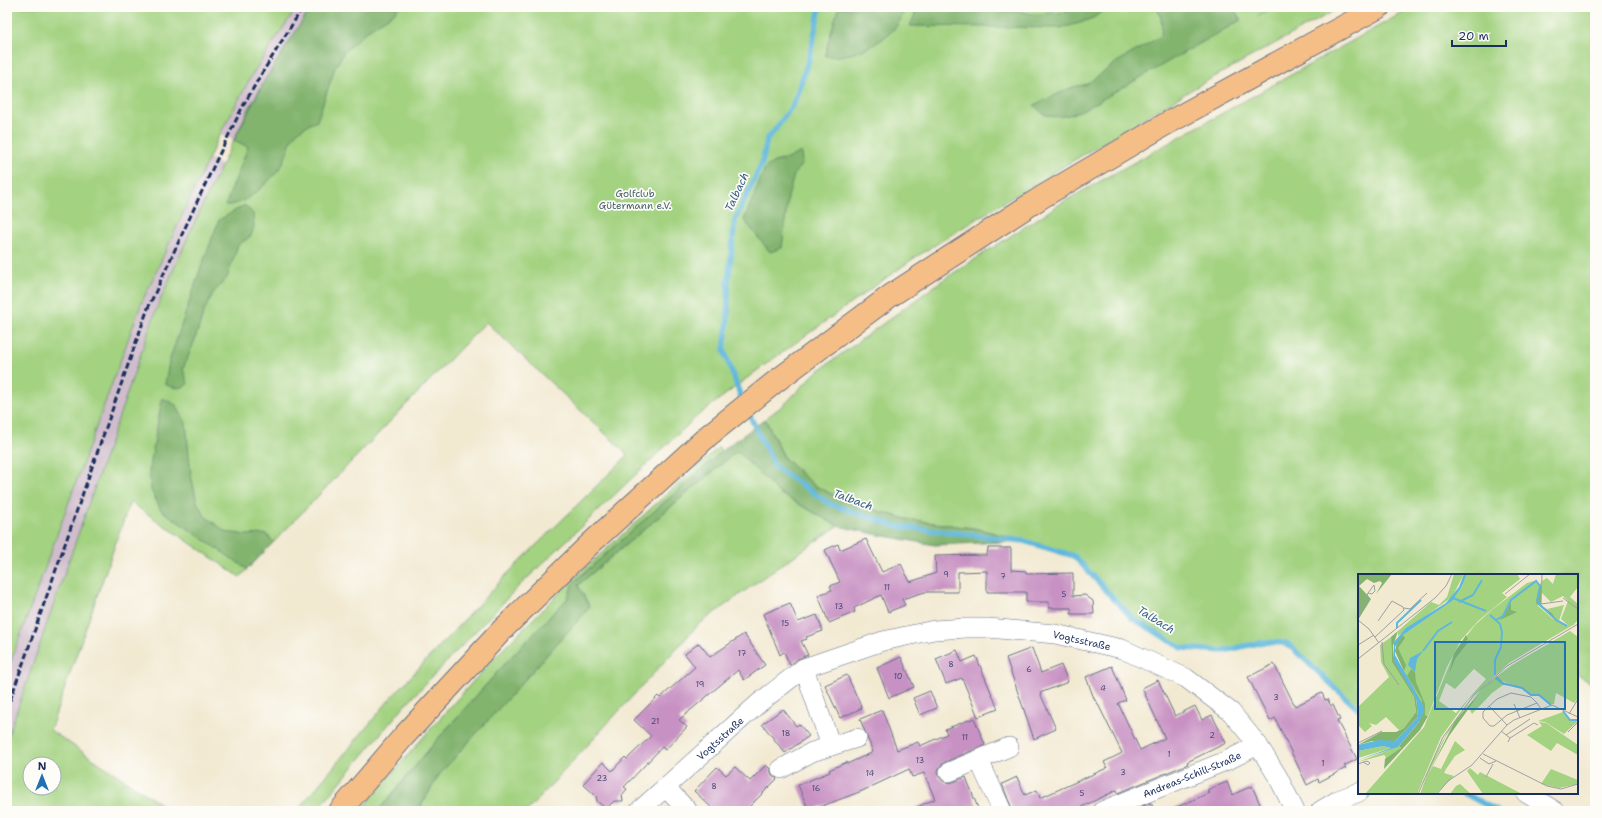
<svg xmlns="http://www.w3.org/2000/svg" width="1602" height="818" font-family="'Shantell Sans',sans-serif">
  <rect width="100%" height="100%" fill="#fdfcf7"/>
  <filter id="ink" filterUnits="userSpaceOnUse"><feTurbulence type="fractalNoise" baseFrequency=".025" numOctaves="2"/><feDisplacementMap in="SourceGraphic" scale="8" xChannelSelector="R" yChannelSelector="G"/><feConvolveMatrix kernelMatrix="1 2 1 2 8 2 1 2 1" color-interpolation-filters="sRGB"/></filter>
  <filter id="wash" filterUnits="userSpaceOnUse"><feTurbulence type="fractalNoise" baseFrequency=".012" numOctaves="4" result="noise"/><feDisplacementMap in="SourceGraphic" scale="16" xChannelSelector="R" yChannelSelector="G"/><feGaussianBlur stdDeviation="0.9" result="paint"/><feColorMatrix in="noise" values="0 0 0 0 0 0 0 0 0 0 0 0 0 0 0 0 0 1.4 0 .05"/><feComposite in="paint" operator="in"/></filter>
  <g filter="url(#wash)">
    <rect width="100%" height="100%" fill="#f2e9d1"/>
    <g fill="#d0bdcc">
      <path d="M297 7H311L265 80 234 140 220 134 253 73Z"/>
      <path d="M209 158 222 166 190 232 156 310 7 739V672L141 304Z"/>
    </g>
    <g fill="#a3d280" stroke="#5f806f" fill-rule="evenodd">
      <path d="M7 7H297L253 73 220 134 141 304 7 672Z"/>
      <path d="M311 7H1271L1256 17 1274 7H1341L1196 87 991 210 914 258 759 369 696 417 518 587 405 705 316 811H297L390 699 509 572 627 456 626 453 486 322 240 577 130 502 50 730 171 811H7V739L156 310 190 232 248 110 265 80ZM30 764H54V788H30Z"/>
      <path d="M1413 7H1595V685L1577 675V575H1359V710L1287 643 1262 642 1224 651 1182 648 1132 618 1074 556 979 529 906 519 850 503 815 486 785 459 765 419 786 403 814 374 943 280 1063 202Z"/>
      <path d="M719 447 722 452 574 582 567 599 510 658 436 741 378 811H360L427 733 493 659 572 580Z"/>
      <path d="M737 451 779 493 838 526 768 574 698 625 527 811H424L421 806 439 775 578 585Z"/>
    </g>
    <g fill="#82b46e" stroke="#4e7266">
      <path d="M311 7H399L394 13 368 30 344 52 335 68 317 121C286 134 294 140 282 165 275 177 253 197 240 202 236 204 230 205 225 206L248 147 234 140 265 80Z"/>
      <path d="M839 7H905C903 12 901 20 898 24 882 45 850 59 825 56L830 35Z"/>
      <path d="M918 7H994L1033 14 1067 12 1076 7H1123V9L1103 10 1095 17 1080 23 1060 28 910 26Z"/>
      <path d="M1155 7H1233L1241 20 1087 108C1076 113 1057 121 1044 114 1041 113 1037 108 1034 105L1073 87 1087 84 1117 62 1161 36C1162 26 1163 15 1155 7Z"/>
      <path d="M801 152 802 163 794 175 788 197 782 248 770 252 744 220 765 168 774 162 787 159Z"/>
      <path d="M245 205 253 214 254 226 251 236 238 245 227 278 214 292 205 309 194 342 183 369 188 384C180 390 173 388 165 384L169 362 199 273 219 220Z"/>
      <path d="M162 398 176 405 186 423 191 475 197 502 205 516 226 532 246 535 266 534 274 542 247 569 161 510 151 490 149 472Z"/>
      <path d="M765 419 785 459 815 486 850 503 906 519 979 529 1024 541 935 545 879 535 838 526 779 493 737 451 578 585 590 607 439 775 418 811H378L436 741 510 658 567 599 574 582 722 451Z"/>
    </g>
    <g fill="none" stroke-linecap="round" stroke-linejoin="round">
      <g stroke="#5fb7dc" stroke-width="5.5">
        <path d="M743 403 724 350 728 318V282L735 220 762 163 767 139 774 131 793 105 809 59 820 7"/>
        <path d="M747 410 775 467 830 504 896 526 1024 541 1074 556 1132 618 1182 648 1224 651 1262 642 1287 643 1359 710"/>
        <path d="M1464 793 1497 811"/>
      </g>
    </g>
    <g id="blocks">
      <g fill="#c791c3">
        <path d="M866 539 882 572 901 564 910 582 936 573 935 556 987 555 988 548H1011V570L1026 571V574L1073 573V596L1085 595 1093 601 1094 614H1071V608H1049V602H1026V592H987V571L958 572V592H925L902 599 905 605 888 612 881 595 854 608 855 612 829 623 818 595 832 590 830 586 840 582 825 550 838 544 840 550Z"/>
        <path d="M790 603 798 622 817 615 823 631 806 637 807 639 801 641 808 655 797 659 790 665 784 652 780 655 763 614Z"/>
        <path d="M744 634 765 665 744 680 738 670 679 720 687 727 665 750 662 747 624 787 627 789 622 795 623 801H614L606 809 597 801 596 796 583 784 603 762 612 771 625 757 627 759 651 736 634 720 658 696 660 698 695 667 685 654 699 643 710 657Z"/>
        <path d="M1032 648 1041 673 1061 665 1068 682 1040 693 1056 729 1034 739 1006 658Z"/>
        <path d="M957 650 962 662 976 656 998 709 978 717 962 678 946 684 936 659Z"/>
        <path d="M901 657 914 687 889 698 877 668Z"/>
        <path d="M1274 664 1295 706 1322 693 1325 700 1327 699 1331 706 1333 705 1340 720 1337 721 1357 759 1344 766 1346 768 1319 782 1318 779 1307 785 1275 718 1270 721 1248 677Z"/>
        <path d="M1112 666 1126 700 1118 703 1140 750 1165 738 1142 688 1158 680 1175 716 1195 706 1202 720 1212 715 1226 743 1187 762 1188 764 1118 793 1117 790 1073 811H1013L1002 784 1017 777 1025 795 1037 790 1040 798 1107 768 1104 762 1122 753 1096 700 1095 701 1086 677Z"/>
        <path d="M847 675 862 708 840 718 825 685Z"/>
        <path d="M930 691 937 708 920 715 913 698Z"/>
        <path d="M783 709 796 726 799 724 809 736 785 753 762 724Z"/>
        <path d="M882 710 897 750 918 742 920 746 947 734 945 729 974 718 985 745 945 762 940 766 938 771 939 777 943 781 947 783 953 782 966 777 979 811H908L935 799 924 773 912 777 909 769 862 791 809 811 798 785 830 772 829 770 847 762V764L873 752 860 719Z"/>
        <path d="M766 765 770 769 772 775 777 779 745 811H715L694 791 717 767 726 775 735 767 750 781Z"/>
        <path d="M1227 782 1232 795 1252 786 1263 811H1168L1209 793 1207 790Z"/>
        <path d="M1151 803 1155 811H1134L1133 810Z"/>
      </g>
    </g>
  </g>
  <g filter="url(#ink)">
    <use href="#blocks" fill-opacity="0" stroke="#667086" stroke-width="1"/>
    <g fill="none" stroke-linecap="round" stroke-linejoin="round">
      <g stroke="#667086" stroke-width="20">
        <g id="minor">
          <path d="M804 668 831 746"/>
          <path d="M979 760 1002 811"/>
          <path d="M781 769 812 752 857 738"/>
          <path d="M949 772 1009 747"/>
          <path d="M666 788 688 811"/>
          <path d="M1526 793 1555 811"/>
          <path id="s1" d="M639 811 759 703 804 668 883 641 934 630 966 628H988L1055 634 1122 649 1186 678 1231 712 1258 745 1278 777 1295 811"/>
          <path id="s2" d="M1102 811 1228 760 1258 745"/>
          <path d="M1320 811 1338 800 1359 792"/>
        </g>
      </g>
      <g stroke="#667086" stroke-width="24">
        <path id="highway" d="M340 811 404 736 504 628 590 544 709 435 775 382 890 296 1042 197 1164 125 1379 7"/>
      </g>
      <use href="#minor" stroke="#fff" stroke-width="19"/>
      <use href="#highway" stroke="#f6be87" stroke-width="22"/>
      <path stroke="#1b2f5e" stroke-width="3" stroke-dasharray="6 3" stroke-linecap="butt" d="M7 709 148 308 215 163 242 108 259 78 303 7"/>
    </g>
  </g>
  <g text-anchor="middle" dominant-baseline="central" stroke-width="3.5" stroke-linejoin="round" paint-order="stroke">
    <g font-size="8" fill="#464877">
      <text x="946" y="574">9</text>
      <text x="1003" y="576">7</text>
      <text x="887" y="587">11</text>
      <text x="1064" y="594">5</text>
      <text x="839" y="606">13</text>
      <text x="785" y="623">15</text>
      <text x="742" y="653">17</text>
      <text x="951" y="664">8</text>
      <text x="1029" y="669">6</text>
      <text x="898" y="676">10</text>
      <text x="700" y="684">19</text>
      <text x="1103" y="688">4</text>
      <text x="1276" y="697">3</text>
      <text x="655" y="721">21</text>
      <text x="786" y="733">18</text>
      <text x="1212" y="735">2</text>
      <text x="965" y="737">11</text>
      <text x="1169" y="754">1</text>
      <text x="920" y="760">13</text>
      <text x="1323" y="763">1</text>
      <text x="1123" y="772">3</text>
      <text x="870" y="773">14</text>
      <text x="602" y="778">23</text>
      <text x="714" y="786">8</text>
      <text x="816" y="788">16</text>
      <text x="1082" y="793">5</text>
    </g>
    <g font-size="10" fill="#446068" stroke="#fdfcf7">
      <text x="635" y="193">Golfclub<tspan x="635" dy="12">Gütermann e.V.</tspan></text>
    </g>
    <g font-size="10" fill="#1b2f5e" stroke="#fdfcf7">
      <text stroke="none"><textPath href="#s1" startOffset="503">Vogtsstraße</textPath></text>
      <text stroke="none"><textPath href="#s1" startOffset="109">Vogtsstraße</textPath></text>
      <text stroke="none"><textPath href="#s2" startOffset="97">Andreas-Schill-Straße</textPath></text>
    </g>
    <g font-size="11" font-style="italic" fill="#335f8a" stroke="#fdfcf7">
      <text transform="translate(737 192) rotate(-65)">Talbach</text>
      <text transform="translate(853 500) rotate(20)">Talbach</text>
      <text transform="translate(1156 620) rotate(32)">Talbach</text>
    </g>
  </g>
  <g transform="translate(1358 574)">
    <rect width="220" height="220" fill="#f2e9d1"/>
    <path d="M96 0H106L94 23 40 62V57L73 28 81 31 89 23ZM109 0H159L162 5 144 19 149 23 120 47 103 66 89 93 70 142 65 140 37 77 45 61 91 29 104 12ZM198 0H220V13L212 23 220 30V46L214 52 220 48 151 89 110 126 83 163 59 220H7L66 153 97 77 117 51 135 35 169 9 176 7 181 11 180 32 196 46 194 39 189 35 206 31 201 47 211 52 203 45 210 27 205 22 193 28 184 19V7L189 4 195 10ZM116 95 128 105 98 139 81 127 88 109 97 115ZM212 57 220 63V124L216 129 198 119 196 130H192L181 121H173L164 114 141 106 139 102 154 91ZM33 63 34 88 56 123 58 138 46 154 41 156 28 143 18 151 11 149 14 152 7 158 0 151V133L31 103 23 88 22 71ZM135 105 132 108 137 105 145 111 134 119 114 140 111 134 124 116 112 128 88 162 70 200 75 192 83 195 97 167 107 176 97 182 88 195 86 199 96 202 78 220H62L74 187 90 157 107 134 123 115ZM205 138 214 147H220L206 160 187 148 180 147ZM181 148 188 149 220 171V181L199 169 193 177 169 161 184 152ZM25 172 33 174 0 184V177ZM41 172 43 174 31 184 27 185 28 183 26 181 0 188ZM112 194 120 201 122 198 164 220H125L109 197ZM193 195 220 206V210L201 214 183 210ZM102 210 113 220H92L98 212Z" fill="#a3d280" fill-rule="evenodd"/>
    <path d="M0 0H34L18 20 24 9 22 7 16 9 9 5 1 12 13 25 0 46ZM183 8V31L194 39 198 46 178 29ZM153 29V36L159 38 142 46ZM40 57 35 72 36 84 58 124 60 143 37 167H14L0 171 23 158H38L46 154 58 138 56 123 34 88 33 63ZM45 61 47 64 40 74 48 91 46 97 37 77 39 68ZM108 61 110 65 107 68 112 66 97 85 91 100 96 80ZM53 95 57 98 58 108 67 130V141L70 142 62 156 26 195 27 185 43 174 41 172 61 148 64 126 49 102ZM139 102 146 109 160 112 145 111 137 105 124 116 91 162 70 200 97 147 124 116Z" fill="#82b46e"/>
    <path d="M106 0H109L104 12 94 27 45 61 37 73V81L65 131 66 138 61 148 40 173 0 186 33 174 25 172 0 177V171L21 166 37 167 60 143 58 124 36 87V68L48 54 88 29 101 13ZM65 77 59 85 57 98 50 91 52 84Z" fill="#5fb7dc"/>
    <path fill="none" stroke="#5fb7dc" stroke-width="2" d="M95 24 128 37M101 28 115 21 124 6M132 41 142 50 144 58 143 73 137 86V101M138 46 145 42 153 26 178 7 182 12 179 26 181 30 198 46 209 52M39 54V49L63 26M65 77 80 57 94 48M138 104 144 109 164 114 173 121H181L193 131M205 137 212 146H220"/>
    <path fill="none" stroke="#9c9fa3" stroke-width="1" d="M184 0 183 30 205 27M147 20 172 0M205 24 220 35M46 34 52 35 69 19M0 44 10 19 14 20 17 17 16 11 10 19M0 46 11 55 21 69M17 63 46 36 45 33 34 27 20 47M24 68 26 90 41 111M0 71 16 61M0 85 77 24 88 12 94 0M179 129 149 141 136 152H132L125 144V138L139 125 153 119 173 123 179 129 183 135M156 130 162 144M131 132 149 151M211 140 220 125M143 157 152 164 150 168M210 158 220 148M148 161 172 145M152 164 176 149 180 151M0 169 24 157M125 180 189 212 203 215 220 210M122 184 131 190 138 187M0 190 9 187 12 189 10 191 5 188M128 203 135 190M60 220 85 163 116 121 149 92 220 50M79 220 90 207 114 191 149 151 156 146 194 131 220 143"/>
    <path fill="#1f6fb2" fill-opacity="0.15" stroke="#1f6fb2" stroke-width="2" d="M77 68H207V135H77Z"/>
    <rect width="220" height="220" fill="none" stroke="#1b2f5e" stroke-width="2"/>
  </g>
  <rect width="1602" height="818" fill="none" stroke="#fdfcf7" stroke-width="24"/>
  <g transform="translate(42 776)"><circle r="19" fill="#fdfcf7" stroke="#a3aaba"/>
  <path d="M0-3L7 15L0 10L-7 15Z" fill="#1f6fb2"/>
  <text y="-6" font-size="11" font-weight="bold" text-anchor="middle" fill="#1b2f5e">N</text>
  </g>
  <path d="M1452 40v6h54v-6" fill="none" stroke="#1b2f5e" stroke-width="2"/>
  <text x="1458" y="40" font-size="12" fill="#1b2f5e" stroke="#fdfcf7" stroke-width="3" paint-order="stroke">20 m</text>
</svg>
